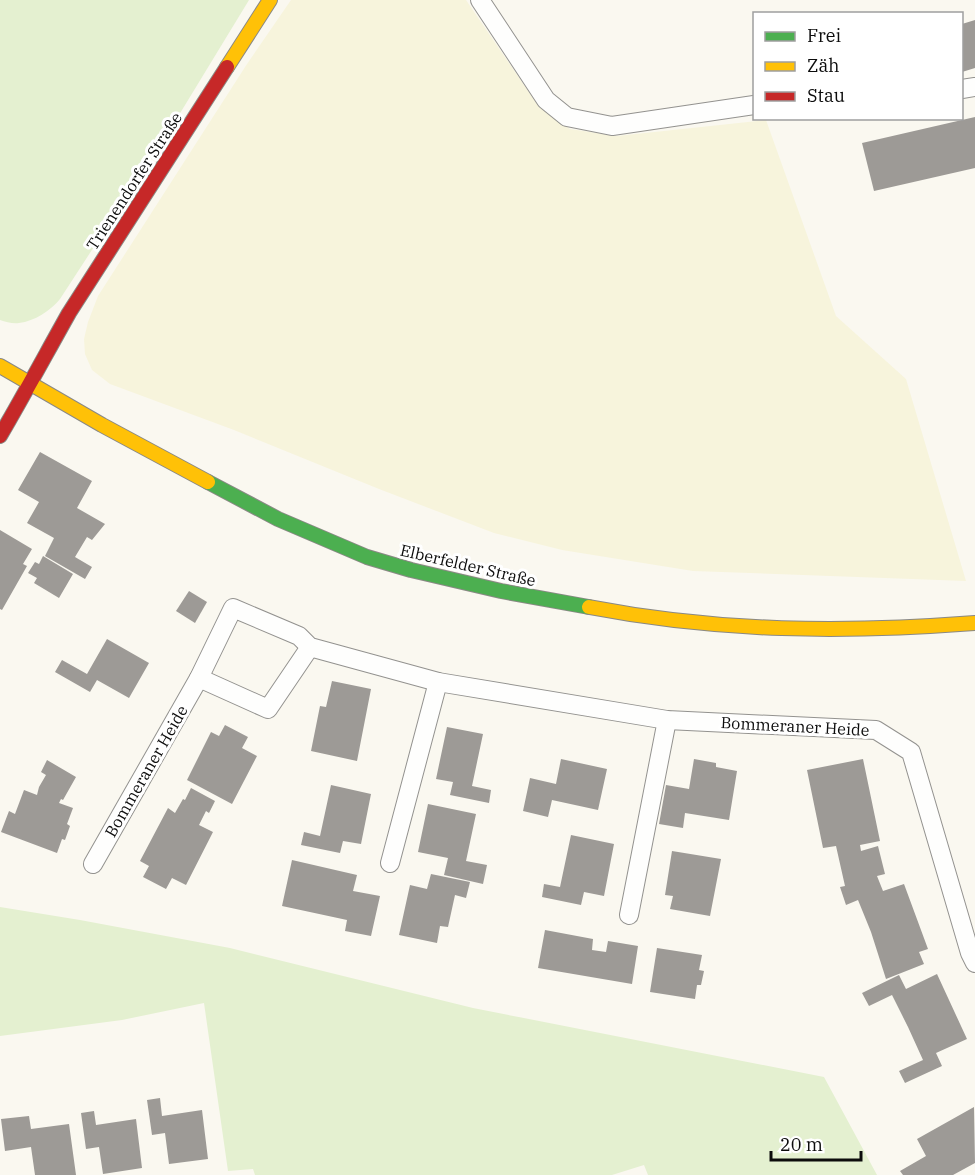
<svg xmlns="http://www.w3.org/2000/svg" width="975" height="1175" font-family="'IBM Plex Serif',serif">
  <rect width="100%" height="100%" fill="#faf8f0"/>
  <path fill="#f7f4dc" d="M291 0H466L539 107 570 129 617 136 766 120 836 316 906 379 966 581 693 571 562 550 494 533 379 489 234 430 110 384 92 370 85 354 84 339 88 322 98 296 247 64Z"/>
  <g fill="#e4f0d0">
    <path d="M0 0H249L168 133 60 299C50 311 35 321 19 323 13 324 6 322 0 320Z"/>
    <path d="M0 907 80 920 230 948 473 1008 824 1077 877 1175H648L644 1165 612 1175H255L253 1169 228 1171 204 1003 122 1020 0 1036Z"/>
  </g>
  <g fill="#9d9a96">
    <path d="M975 20V68L962 72V24Z"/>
    <path d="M975 117V168L874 191 862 143Z"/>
    <path d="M40 452 92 481 77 508 105 524 92 540 87 537 75 557 92 567 85 579 45 556 54 538 27 523 39 502 18 490Z"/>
    <path d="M0 530 32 549 23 564 27 566 2 610 0 609Z"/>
    <path d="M43 556 73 574 59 598 34 583 37 578 28 573 35 562 39 564Z"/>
    <path d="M189 591 207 602 195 623 176 611Z"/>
    <path d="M107 639 149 663 129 698 97 680 90 692 55 672 62 660 87 674Z"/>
    <path d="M332 681 371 689 357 761 311 751 320 706 326 707Z"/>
    <path d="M225 725 248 737 242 748 257 756 232 804 187 780 211 732 219 736Z"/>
    <path d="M447 727 483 734 472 786 491 790 489 803 450 795 453 782 436 779Z"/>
    <path d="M561 759 607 769 598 810 552 800 548 817 523 811 530 778 556 784Z"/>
    <path d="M694 759 716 763V767L737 771 729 820 685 813 683 828 659 824 666 785 689 789Z"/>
    <path d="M863 759 880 841 860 845 861 851 878 846 885 874 877 876 883 891 904 884 928 949 919 952 924 964 886 979 871 932 858 900 846 905 840 887 845 886 836 846 823 848 807 770Z"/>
    <path d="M47 760 76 777 63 800 61 799 59 803 73 808 67 824 70 826 65 840 62 839 57 853 1 832 9 811 15 814 24 790 37 795 39 787 46 775 41 772Z"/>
    <path d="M331 785 371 794 361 844 343 841 340 853 301 845 304 832 320 836Z"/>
    <path d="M191 788 215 801 209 813 206 811 199 825 213 832 186 885 172 878 166 889 143 877 149 866 140 861 168 808 175 813 183 799 185 800Z"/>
    <path d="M428 804 476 814 466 861 487 865 483 884 444 875 448 858 418 852Z"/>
    <path d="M571 835 614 844 604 896 584 892 581 905 542 897 544 884 560 887Z"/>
    <path d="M672 851 721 859 710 916 670 909 673 896 665 895Z"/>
    <path d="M292 860 357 875 353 891 380 896 371 936 345 931 347 920 282 906Z"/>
    <path d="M431 874 470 882 466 898 455 895 448 927 440 926 437 943 399 935 410 885 427 889Z"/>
    <path d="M545 930 593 939 592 950 606 952 608 941 638 946 632 984 538 968Z"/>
    <path d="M657 948 702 955 699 970 704 971 701 985H697L695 999 650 992Z"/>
    <path d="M937 974 967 1039 936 1053 942 1066 905 1083 899 1071 923 1060 908 1027 892 995 869 1006 862 993 899 975 906 989Z"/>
    <path d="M160 1098 162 1116 202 1110 208 1159 169 1164 165 1133 152 1135 147 1100Z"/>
    <path d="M974 1107 975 1163 953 1175H903L900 1171 926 1156 917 1139Z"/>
    <path d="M94 1111 96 1125 136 1119 142 1168 103 1174 99 1147 86 1149 81 1113Z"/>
    <path d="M29 1116 31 1129 69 1124 76 1175H35L31 1147 5 1151 1 1119Z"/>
  </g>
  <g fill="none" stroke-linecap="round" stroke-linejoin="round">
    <g stroke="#93928f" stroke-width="20">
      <g id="lane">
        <path d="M480 0 546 100 567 117 612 126 754 105"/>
        <path d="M962 89 975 87"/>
        <path d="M199 678 268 709 310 647"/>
        <path d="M390 863 438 682"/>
        <path d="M93 864 199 678 233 608 299 636 310 647 438 682 667 720 876 730 911 752 970 953 975 963"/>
        <path d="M629 915 667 720"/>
      </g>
    </g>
    <g stroke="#8a8985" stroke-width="16">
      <path id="fast" d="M208 482 278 519 367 557 411 570 501 591 589 607"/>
    </g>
    <g stroke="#8a8985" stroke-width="16">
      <g id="slow">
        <path d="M227 67 270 0"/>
        <path d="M0 366 102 425 208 482"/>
        <path d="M589 607C719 632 844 633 975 623"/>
      </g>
    </g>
    <g stroke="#8a8985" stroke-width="16">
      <path id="jam" d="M0 436C24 395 46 354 69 313L227 67"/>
    </g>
    <use href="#lane" stroke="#fefefd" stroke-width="18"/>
    <use href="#fast" stroke="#4caf50" stroke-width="14"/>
    <use href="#slow" stroke="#ffc107" stroke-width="14"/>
    <use href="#jam" stroke="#c62828" stroke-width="14"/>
  </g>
  <g text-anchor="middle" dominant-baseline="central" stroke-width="6" stroke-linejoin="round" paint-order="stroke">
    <g font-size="16" fill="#0c0c0c" stroke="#fff">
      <text transform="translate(134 181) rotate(-57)">Trienendorfer Straße</text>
      <text transform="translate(468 565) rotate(13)">Elberfelder Straße</text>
      <text transform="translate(795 726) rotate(3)">Bommeraner Heide</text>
      <text transform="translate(146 771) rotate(-60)">Bommeraner Heide</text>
    </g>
  </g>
  <rect x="753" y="12" width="210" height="108" fill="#ffffff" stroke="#9e9e9e" stroke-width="1.5"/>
  <rect x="765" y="32" width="30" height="9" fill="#4caf50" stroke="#9e9e9e" stroke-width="1.5"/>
  <text x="807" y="42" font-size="18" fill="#0c0c0c">Frei</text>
  <rect x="765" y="62" width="30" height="9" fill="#ffc107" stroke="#9e9e9e" stroke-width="1.5"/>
  <text x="807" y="72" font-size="18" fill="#0c0c0c">Zäh</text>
  <rect x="765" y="92" width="30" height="9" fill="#c62828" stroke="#9e9e9e" stroke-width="1.5"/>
  <text x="807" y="102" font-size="18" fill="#0c0c0c">Stau</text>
  <path d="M771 1151v9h90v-9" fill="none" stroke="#0c0c0c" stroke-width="3"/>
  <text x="780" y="1151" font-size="18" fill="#0c0c0c" stroke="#ffffff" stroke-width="4.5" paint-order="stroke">20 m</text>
</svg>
